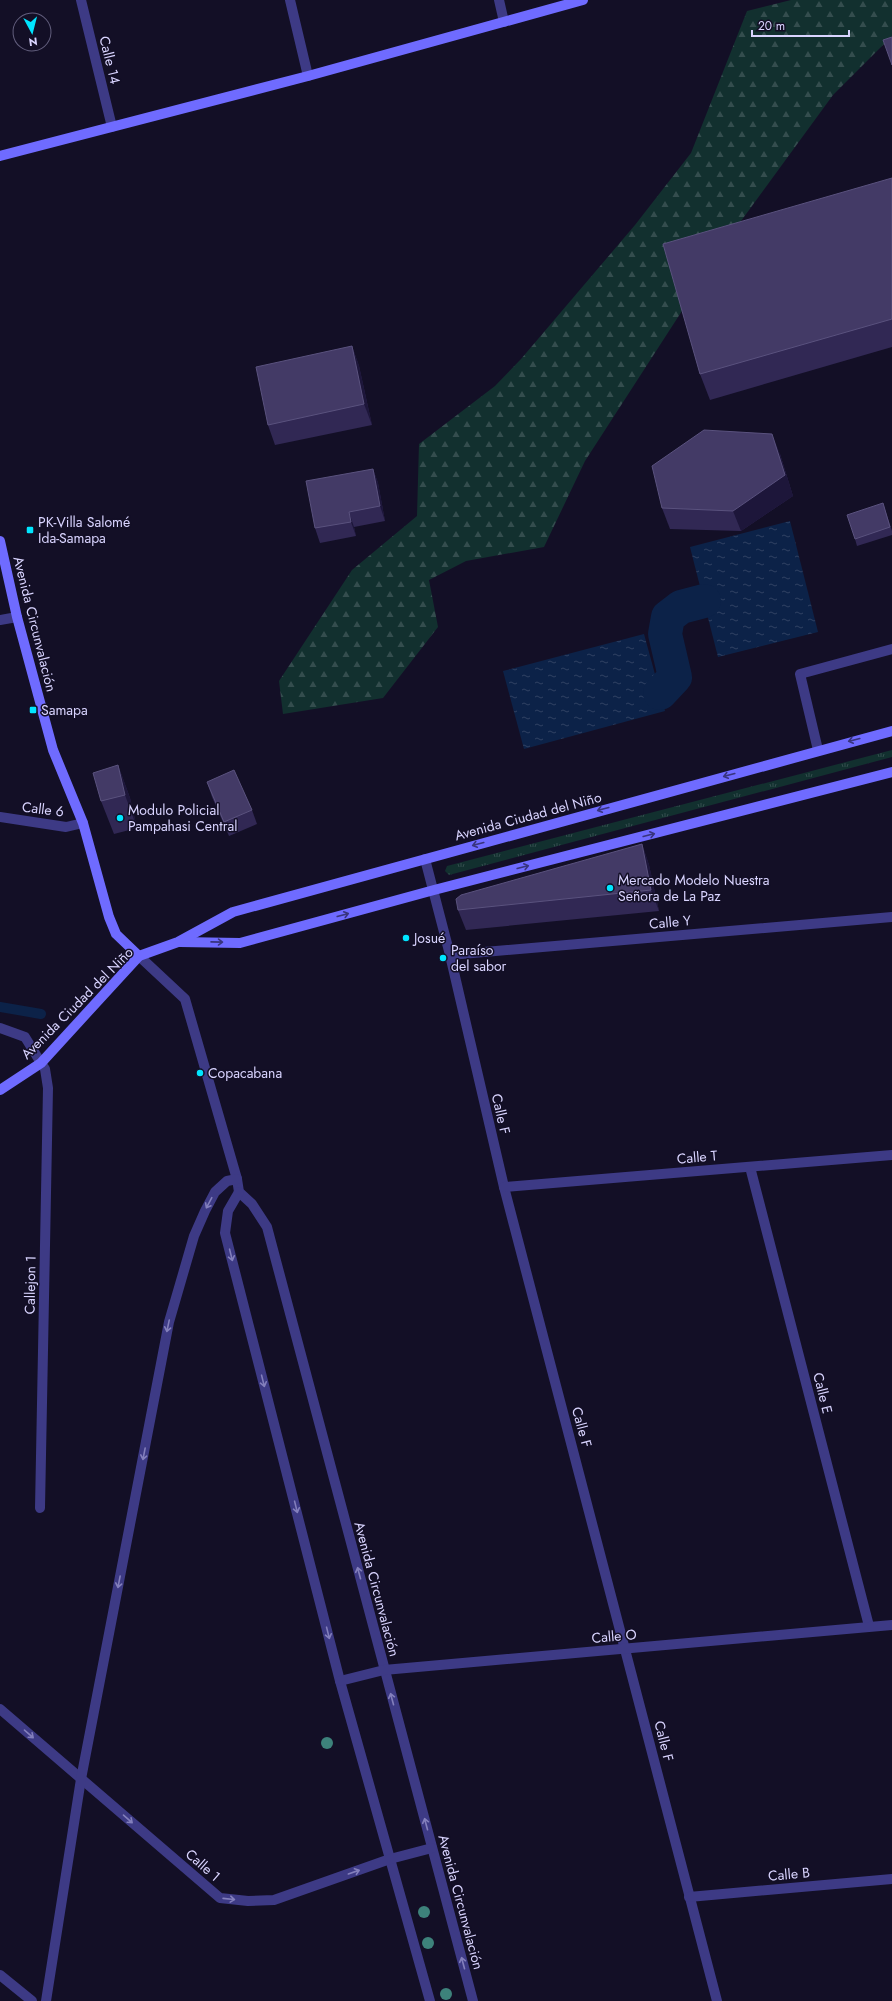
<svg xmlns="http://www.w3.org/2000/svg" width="892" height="2001" font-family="Jost,sans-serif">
  <defs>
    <pattern id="grass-tufts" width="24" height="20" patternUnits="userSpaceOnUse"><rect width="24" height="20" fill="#12302f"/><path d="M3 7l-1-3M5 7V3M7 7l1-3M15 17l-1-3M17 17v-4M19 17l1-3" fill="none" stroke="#344d4e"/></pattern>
    <pattern id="forest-firs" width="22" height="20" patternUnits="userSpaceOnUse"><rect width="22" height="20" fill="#12302f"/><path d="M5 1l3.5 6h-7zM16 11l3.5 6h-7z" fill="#344d4e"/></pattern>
    <pattern id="water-ripples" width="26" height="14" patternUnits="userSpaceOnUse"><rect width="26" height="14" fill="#0c2248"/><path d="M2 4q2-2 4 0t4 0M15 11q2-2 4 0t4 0" fill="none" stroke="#2f4163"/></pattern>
  </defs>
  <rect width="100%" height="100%" fill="#130f26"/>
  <path fill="url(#grass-tufts)" d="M892 750V757L449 875 445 871 447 866Z"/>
  <path fill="url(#forest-firs)" d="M791 0H892V36L833 95 733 232 585 461 544 547 466 561 429 580 438 627 383 698 283 714 279 681 352 570 417 516 419 444 495 386 521 359 635 225 691 153 747 11Z"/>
  <g fill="url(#water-ripples)">
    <path d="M790 521 818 632 718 657 690 547Z"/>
    <path d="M644 634 665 711 524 749 503 671Z"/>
  </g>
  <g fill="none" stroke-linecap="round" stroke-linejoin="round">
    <path stroke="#0c2248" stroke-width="10" d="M0 1007 41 1014"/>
    <path stroke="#0c2248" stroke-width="34" d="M660 693 675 677 665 634 668 617 681 607 704 601"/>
    <g stroke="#3d3a85" stroke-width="10">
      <path d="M818 750 800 674 892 649"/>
      <path d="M40 1508 48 1088 45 1069 41 1063"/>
    </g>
    <g stroke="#3d3a85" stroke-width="10">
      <path d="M81 0 112 127"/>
      <path d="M290 0 308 76"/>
      <path d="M499 0 504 22"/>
      <path d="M0 620 17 617"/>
      <path d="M0 817 66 827 83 823"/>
      <path d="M425 859 450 955 504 1187 717 2001"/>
      <path d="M450 955 892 917"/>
      <path d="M139 956 185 999 237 1179 239 1192 252 1204 267 1227 473 2001"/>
      <path d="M0 1028 25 1037 41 1063"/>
      <path d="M750 1167 869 1626"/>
      <path d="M504 1187 892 1155"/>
      <path d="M239 1192 228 1211 225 1233 340 1681 430 2001"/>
      <path d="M340 1681 384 1670 892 1625"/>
      <path d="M0 1709 220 1898 248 1901 274 1900 390 1859 432 1848"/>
      <path d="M689 1897 892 1879"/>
      <path d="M0 1975 32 2001"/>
      <path d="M46 2001 81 1779 169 1322 194 1236 205 1211 215 1192 227 1181 237 1179"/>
    </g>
    <g stroke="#6f6bff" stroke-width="10">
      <path d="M0 156 308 76 583 0"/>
      <path d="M0 541 17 617 53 750 83 823 109 917 116 934 139 956"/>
      <path d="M180 942 240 943 434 890 892 772"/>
      <path d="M0 1090 41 1063 139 956 178 942 233 912 892 731"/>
    </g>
  </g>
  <g fill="#3d827b">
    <circle cx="327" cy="1743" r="6"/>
    <circle cx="424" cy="1912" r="6"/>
    <circle cx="428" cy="1943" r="6"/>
    <circle cx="446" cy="1994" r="6"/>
  </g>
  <g fill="#312854">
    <path d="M892 178V347L710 400 700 374Z"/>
    <path d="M352 346 359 366 372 425 275 445 268 425Z"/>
    <path d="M780 454 793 496 741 531 670 529 662 508Z"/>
    <path d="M373 469 378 483 385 521 354 527 356 536 320 543 315 528Z"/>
    <path d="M883 503 892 531V535L857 546 855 539Z"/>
    <path d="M118 765 130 798 137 828 114 834 101 801Z"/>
    <path d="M207 782 252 810 257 824 229 836 212 797Z"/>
    <path d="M642 844 649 865 659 911 466 930 458 910Z"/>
  </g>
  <g fill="#1d163a">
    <path d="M352 346 359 366 372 425 364 404Z"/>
    <path d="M772 434 780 454 793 496 741 531 733 511Z"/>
    <path d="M373 469 378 483 385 521 380 506Z"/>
    <path d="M349 512 354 527 356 536 351 522Z"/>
    <path d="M118 765 130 798 137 828 125 795Z"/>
    <path d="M642 844 649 865 659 911 651 890Z"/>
  </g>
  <g fill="#433a66" stroke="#5a527e">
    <path d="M892 37V65L883 40Z"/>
    <path d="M892 178V319L700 374 663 244Z"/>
    <path d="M352 346 364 404 268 425 256 367Z"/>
    <path d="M704 430 772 434 785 475 733 511 662 508 652 466Z"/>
    <path d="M373 469 380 506 349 512 351 522 315 528 306 481Z"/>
    <path d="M883 503 890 527 855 539 847 515Z"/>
    <path d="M118 765 125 795 101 801 93 773Z"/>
    <path d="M234 770 252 810 224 822 207 782Z"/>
    <path d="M642 844 651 890 458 910 456 899 461 895Z"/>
  </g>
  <defs><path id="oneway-shaft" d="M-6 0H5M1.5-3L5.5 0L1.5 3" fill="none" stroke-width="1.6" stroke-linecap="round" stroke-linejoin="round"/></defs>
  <g stroke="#38347d">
    <use href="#oneway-shaft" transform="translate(854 740) rotate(166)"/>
    <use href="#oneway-shaft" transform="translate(729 775) rotate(165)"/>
    <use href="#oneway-shaft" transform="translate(603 809) rotate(165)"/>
    <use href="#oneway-shaft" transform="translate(649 835) rotate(-14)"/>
    <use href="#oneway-shaft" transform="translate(478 844) rotate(165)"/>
    <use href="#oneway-shaft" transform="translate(523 867) rotate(-14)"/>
    <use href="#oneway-shaft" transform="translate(343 915) rotate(-15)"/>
    <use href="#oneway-shaft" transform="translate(217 942) rotate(1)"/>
  </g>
  <g stroke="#837fbc">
    <use href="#oneway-shaft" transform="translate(209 1203) rotate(118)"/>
    <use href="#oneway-shaft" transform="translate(231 1255) rotate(76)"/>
    <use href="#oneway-shaft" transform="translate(168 1326) rotate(102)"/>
    <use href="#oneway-shaft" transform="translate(263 1381) rotate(76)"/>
    <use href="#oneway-shaft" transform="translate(144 1454) rotate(101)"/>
    <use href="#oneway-shaft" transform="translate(296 1507) rotate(76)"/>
    <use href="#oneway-shaft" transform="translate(359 1573) rotate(-105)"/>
    <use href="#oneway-shaft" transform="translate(119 1582) rotate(101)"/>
    <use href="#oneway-shaft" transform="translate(328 1633) rotate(76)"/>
    <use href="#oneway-shaft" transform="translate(392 1699) rotate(-105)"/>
    <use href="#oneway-shaft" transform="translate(29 1734) rotate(41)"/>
    <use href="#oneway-shaft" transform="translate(128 1819) rotate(41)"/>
    <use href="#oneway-shaft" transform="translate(426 1824) rotate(-105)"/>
    <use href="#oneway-shaft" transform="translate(354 1872) rotate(-19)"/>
    <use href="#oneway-shaft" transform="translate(229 1899) rotate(6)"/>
    <use href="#oneway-shaft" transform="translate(463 1963) rotate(-105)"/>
  </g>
  <g fill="#00e5ff" stroke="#130f26" stroke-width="1.5">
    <rect x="26" y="526" width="8" height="8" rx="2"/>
    <rect x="29" y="706" width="8" height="8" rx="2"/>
    <circle cx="120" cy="818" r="4"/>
    <circle cx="610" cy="888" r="4"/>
    <circle cx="406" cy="938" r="4"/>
    <circle cx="443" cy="958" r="4"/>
    <circle cx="200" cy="1073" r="4"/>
  </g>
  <g text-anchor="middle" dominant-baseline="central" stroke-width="3" stroke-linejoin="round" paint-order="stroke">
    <g font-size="14" fill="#d9d4ff" stroke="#130f26">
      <text transform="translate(110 60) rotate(76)">Calle 14</text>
      <text transform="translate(35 624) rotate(76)">Avenida Circunvalación</text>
      <text transform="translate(43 809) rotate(7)">Calle 6</text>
      <text transform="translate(528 816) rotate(-15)">Avenida Ciudad del Niño</text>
      <text transform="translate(670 922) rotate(-5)">Calle Y</text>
      <text transform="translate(77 1003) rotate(-45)">Avenida Ciudad del Niño</text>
      <text transform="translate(501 1114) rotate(77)">Calle F</text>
      <text transform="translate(697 1157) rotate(-5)">Calle T</text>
      <text transform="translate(30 1285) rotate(-89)">Callejon 1</text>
      <text transform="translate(823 1393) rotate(76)">Calle E</text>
      <text transform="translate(582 1427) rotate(75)">Calle F</text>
      <text transform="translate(377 1589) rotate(75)">Avenida Circunvalación</text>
      <text transform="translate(614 1636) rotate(-5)">Calle O</text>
      <text transform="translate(664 1741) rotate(76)">Calle F</text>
      <text transform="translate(203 1865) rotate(41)">Calle 1</text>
      <text transform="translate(789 1874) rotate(-5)">Calle B</text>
      <text transform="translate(461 1902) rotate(75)">Avenida Circunvalación</text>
    </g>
    <g font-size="14" fill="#d9d4ff" stroke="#130f26" text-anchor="start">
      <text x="38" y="522">PK-Villa Salomé<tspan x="38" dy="16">Ida-Samapa</tspan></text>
      <text x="41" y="710">Samapa</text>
      <text x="128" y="810">Modulo Policial<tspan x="128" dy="16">Pampahasi Central</tspan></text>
      <text x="618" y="880">Mercado Modelo Nuestra<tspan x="618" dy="16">Señora de La Paz</tspan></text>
      <text x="414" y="938">Josué</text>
      <text x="451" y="950">Paraíso<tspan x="451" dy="16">del sabor</tspan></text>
      <text x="208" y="1073">Copacabana</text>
    </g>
  </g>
  <g transform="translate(32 32) rotate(173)"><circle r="19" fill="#130f26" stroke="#625e7d"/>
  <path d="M0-3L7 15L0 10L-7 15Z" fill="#00e5ff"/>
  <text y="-6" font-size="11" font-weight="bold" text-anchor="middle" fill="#d9d4ff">N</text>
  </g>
  <path d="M752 30v6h97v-6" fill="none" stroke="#d9d4ff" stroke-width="2"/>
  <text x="758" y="30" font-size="12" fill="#d9d4ff" stroke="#130f26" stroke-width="3" paint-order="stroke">20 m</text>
</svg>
